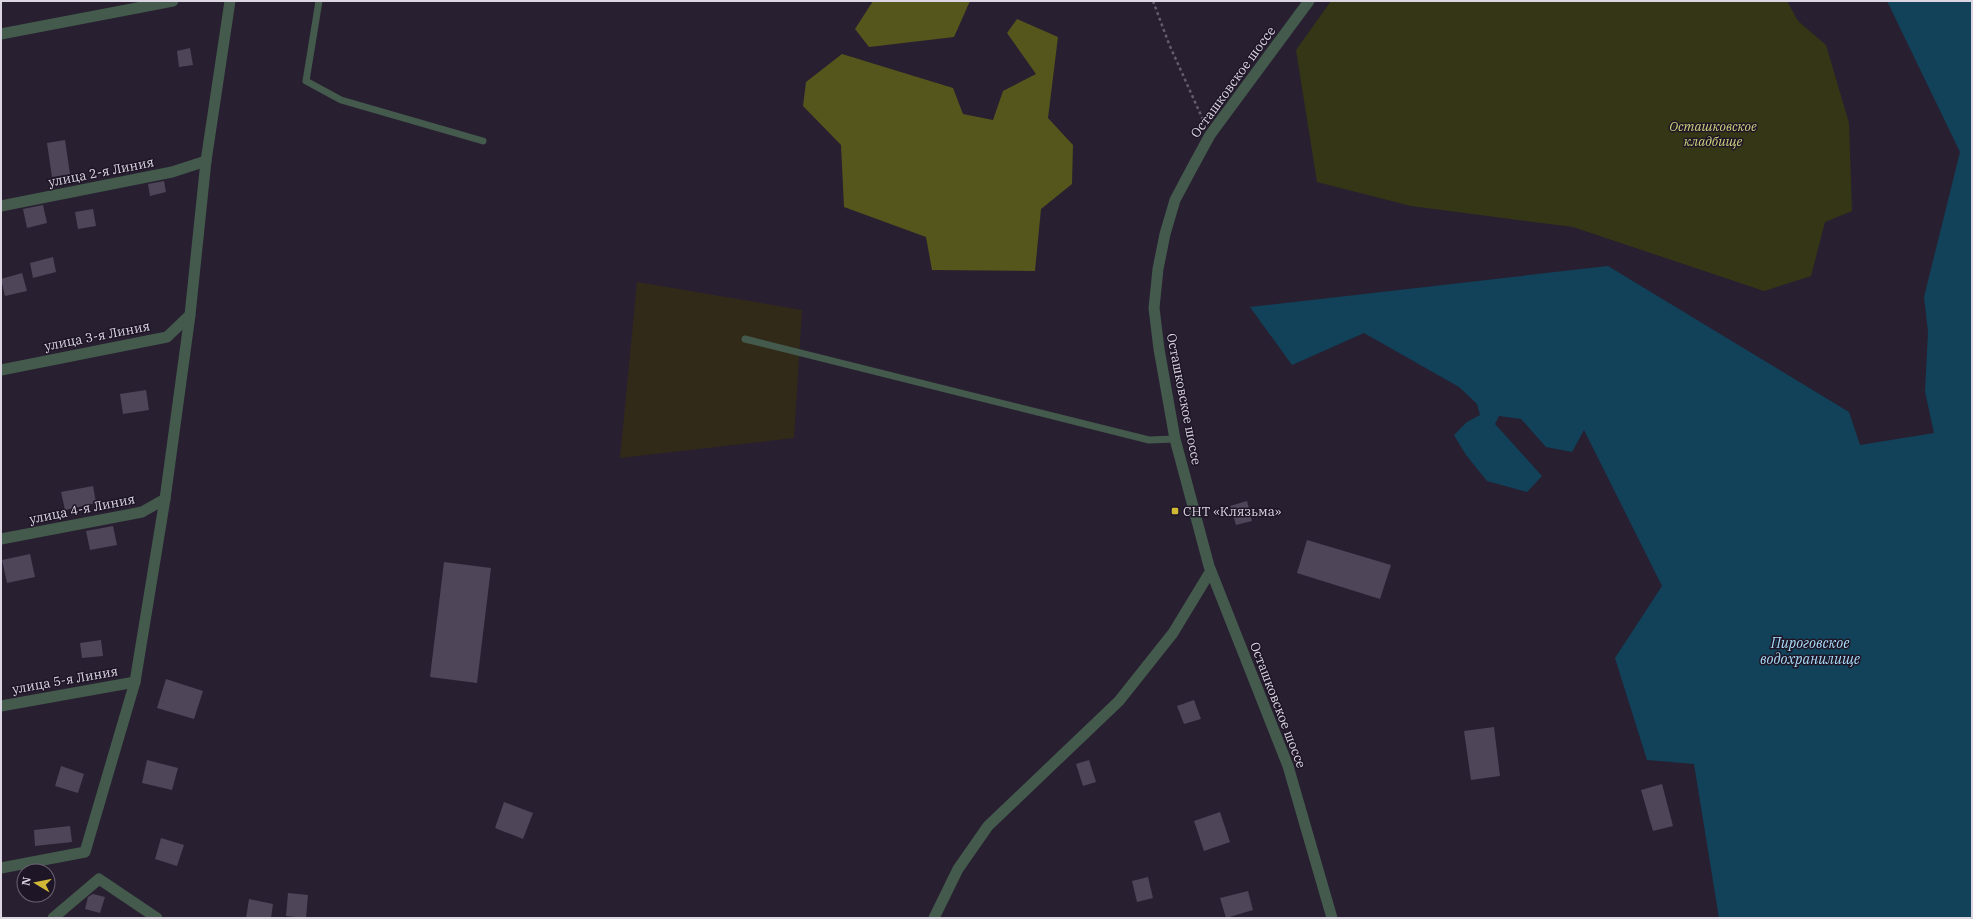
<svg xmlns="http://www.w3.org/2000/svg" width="1973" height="919" font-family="'IBM Plex Serif',serif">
  <rect width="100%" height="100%" fill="#281f31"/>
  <path fill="#322a19" d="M637 282 802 310 794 438 620 458Z"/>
  <path fill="#353615" d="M1331 1H1787L1798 21 1826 45 1849 123 1852 211 1825 222 1811 276 1764 291 1573 227 1411 206 1317 182 1296 50Z"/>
  <g fill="#55561c">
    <path d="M873 1H970L954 37 869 47 855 29Z"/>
    <path d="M1017 19 1058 37 1048 118 1073 145 1072 184 1041 209 1035 271 932 270 926 237 844 207 841 145 803 106 806 82 842 54 953 88 963 114 993 120 1003 91 1036 74 1007 33Z"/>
  </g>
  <path fill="#114259" d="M1887 1H1972V918H1719L1694 764 1647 760 1615 658 1662 586 1584 430 1572 452 1546 447 1521 419 1499 416 1495 424 1542 476 1527 492 1487 481 1466 455 1454 435 1467 422 1480 415 1477 404 1459 387 1364 333 1292 365 1250 307 1608 266 1849 412 1860 445 1934 433 1925 392 1928 332 1924 297 1960 152Z"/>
  <g fill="#4e4559">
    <path d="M190 48 193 65 179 67 177 51Z"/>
    <path d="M65 140 70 174 52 177 47 143Z"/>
    <path d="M164 181 166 192 150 196 148 184Z"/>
    <path d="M43 205 47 223 27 228 23 209Z"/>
    <path d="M93 209 96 226 78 229 75 212Z"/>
    <path d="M53 257 56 272 33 278 30 263Z"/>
    <path d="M22 273 27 291 5 296 1 279Z"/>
    <path d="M146 390 149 410 123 414 120 394Z"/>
    <path d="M93 486 96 503 65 510 61 492Z"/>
    <path d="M1247 501 1252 521 1236 525 1230 506Z"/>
    <path d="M113 526 117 545 90 550 86 531Z"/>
    <path d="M1307 540 1391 565 1380 599 1297 573Z"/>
    <path d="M30 554 35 577 7 583 2 560Z"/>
    <path d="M444 562 491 568 477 683 430 677Z"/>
    <path d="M101 640 103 656 82 658 80 643Z"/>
    <path d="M166 679 203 691 194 719 157 708Z"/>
    <path d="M1194 700 1201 719 1184 724 1177 706Z"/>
    <path d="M1494 727 1500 776 1471 780 1464 731Z"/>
    <path d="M147 760 178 768 172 790 142 783Z"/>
    <path d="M1089 760 1096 782 1083 786 1076 764Z"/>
    <path d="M61 766 84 774 78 793 55 786Z"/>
    <path d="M1662 784 1673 826 1653 831 1641 790Z"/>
    <path d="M504 802 533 813 523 839 495 828Z"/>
    <path d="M1220 812 1230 842 1204 851 1194 821Z"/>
    <path d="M70 826 72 842 35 846 34 830Z"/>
    <path d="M161 838 184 845 177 866 155 859Z"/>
    <path d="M1148 877 1153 898 1137 902 1132 881Z"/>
    <path d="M1248 891 1253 910 1226 918 1220 898Z"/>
    <path d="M288 893 308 895 306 918 286 916Z"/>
    <path d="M93 894 105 897 100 913 85 909 88 897Z"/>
    <path d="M249 899 273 904 271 918H246Z"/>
  </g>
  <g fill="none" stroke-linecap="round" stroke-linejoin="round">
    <path stroke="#645c6c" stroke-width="2.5" stroke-dasharray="3 3" stroke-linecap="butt" d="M1153 1 1169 44 1204 122"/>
    <g stroke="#435a4c" stroke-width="7">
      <path d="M319 1 306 81 341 100 483 141"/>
      <path d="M745 339 1149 440 1175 439"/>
    </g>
    <g stroke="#435a4c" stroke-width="11">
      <path d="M1 34 173 1"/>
      <path d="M1 206 172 172 206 161"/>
      <path d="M1 370 167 337 190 315"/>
      <path d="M1 539 142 512 165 499"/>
      <path d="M1 706 135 682"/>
      <path d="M1 868 85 852 135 682 165 499 190 315 206 161 230 1"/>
      <path d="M53 918 99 879 157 918"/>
      <path d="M934 918 958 869 988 826 1119 701 1173 633 1210 572"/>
    </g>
    <path stroke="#435a4c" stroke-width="11" d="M1309 1 1210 135 1192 168 1175 200 1165 234 1158 269 1154 308 1159 349 1175 439 1209 566 1288 766 1332 918"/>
  </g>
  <rect fill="#d1b736" stroke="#1e1627" stroke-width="1.5" x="1171" y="507" width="8" height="8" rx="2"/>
  <g text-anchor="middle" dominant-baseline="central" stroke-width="3" stroke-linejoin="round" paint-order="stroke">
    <g font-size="13" fill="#dcd6e2" stroke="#1e1627">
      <text transform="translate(1233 82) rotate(-54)">Осташковское шоссе</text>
      <text transform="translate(101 172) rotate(-11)">улица 2-я Линия</text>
      <text transform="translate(97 336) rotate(-11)">улица 3-я Линия</text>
      <text transform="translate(1184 399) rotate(79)">Осташковское шоссе</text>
      <text transform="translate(82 509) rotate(-11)">улица 4-я Линия</text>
      <text transform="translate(65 680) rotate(-10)">улица 5-я Линия</text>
      <text transform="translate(1278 705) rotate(69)">Осташковское шоссе</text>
    </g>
    <g font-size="13" font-style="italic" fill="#ced27c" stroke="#1e1627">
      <text x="1713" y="126">Осташковское<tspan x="1713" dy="15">кладбище</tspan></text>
    </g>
    <g font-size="13" fill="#dcd6e2" stroke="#1e1627" text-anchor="start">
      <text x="1183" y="511">СНТ «Клязьма»</text>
    </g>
    <g font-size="14" font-style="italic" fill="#a9dcf8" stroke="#1e1627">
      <text x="1810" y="643">Пироговское<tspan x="1810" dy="16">водохранилище</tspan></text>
    </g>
  </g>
  <rect width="1973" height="919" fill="none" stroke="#dcd6e2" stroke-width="4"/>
  <g transform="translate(36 883) rotate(280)"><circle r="19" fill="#1e1627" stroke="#6a6372"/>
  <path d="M0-3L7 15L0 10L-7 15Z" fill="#d1b736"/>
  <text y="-6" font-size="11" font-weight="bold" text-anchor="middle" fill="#dcd6e2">N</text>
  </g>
</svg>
